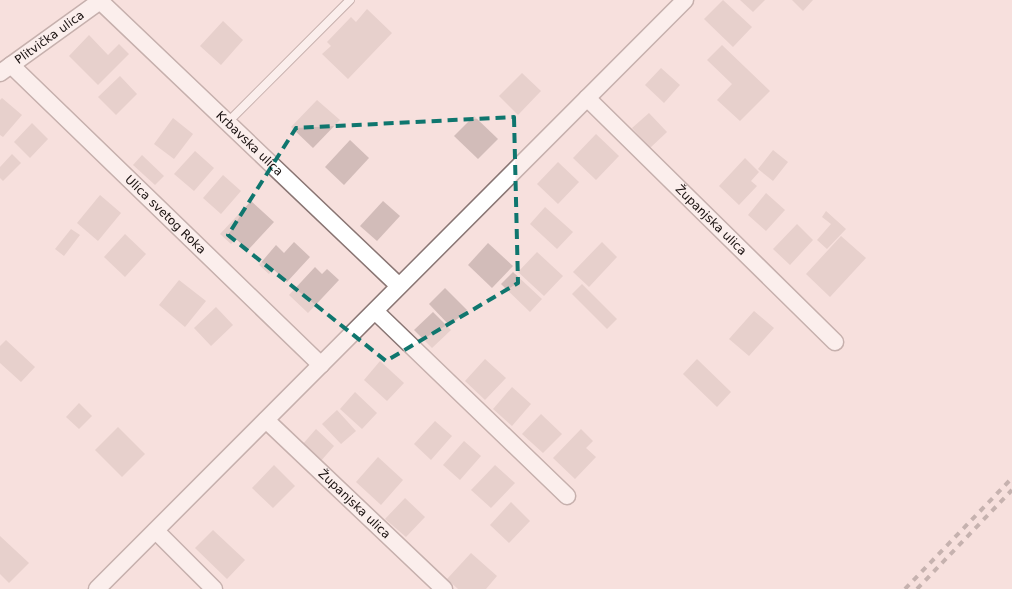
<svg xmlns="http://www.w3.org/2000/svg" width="1012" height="589" font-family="'DejaVu Sans',sans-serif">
  <rect width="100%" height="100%" fill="#f7e0dd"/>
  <g fill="#d2bcb9">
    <path d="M723 0 752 27 733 47 704 19Z"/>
    <path d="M740 0H765L753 12Z"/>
    <path d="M792 0H813L803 11Z"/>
    <path d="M367 9 392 33 348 79 322 54 331 46 327 42 351 17 356 22Z"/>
    <path d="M223 21 243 40 221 65 200 46Z"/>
    <path d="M89 35 108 55 119 44 129 54 98 85 69 56Z"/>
    <path d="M722 45 770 91 740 121 717 100 732 84 707 60Z"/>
    <path d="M661 68 680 85 664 103 645 85Z"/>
    <path d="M522 73 541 91 518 115 499 96Z"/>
    <path d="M120 76 137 94 116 115 98 97Z"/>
    <path d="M2 98 22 115 3 137 0 135V100Z"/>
    <path d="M317 100 340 120 313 148 291 127Z"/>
    <path d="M649 113 667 132 650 148 632 128Z"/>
    <path d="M474 116 498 139 478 159 454 136Z"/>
    <path d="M173 118 193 134 174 159 154 144Z"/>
    <path d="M32 123 48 139 30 158 14 142Z"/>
    <path d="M596 134 619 156 596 180 573 158Z"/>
    <path d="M350 140 369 158 344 185 325 167Z"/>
    <path d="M773 150 788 162 773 181 758 169Z"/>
    <path d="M195 151 214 168 194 191 174 174Z"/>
    <path d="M12 154 21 163 3 181 0 178V167Z"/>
    <path d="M142 155 164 176 155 185 133 165Z"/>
    <path d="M745 158 759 172 751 181 757 186 739 205 719 186Z"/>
    <path d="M558 162 579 182 558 204 537 184Z"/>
    <path d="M223 175 241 191 221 214 203 198Z"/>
    <path d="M766 193 785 210 766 231 748 215Z"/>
    <path d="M100 195 121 213 98 241 77 223Z"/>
    <path d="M251 201 274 222 248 250 236 239 231 244 220 234Z"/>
    <path d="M383 201 400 216 377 241 360 226Z"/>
    <path d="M545 207 573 232 557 249 530 224Z"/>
    <path d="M826 211 846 229 827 249 817 240 831 224 822 217Z"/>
    <path d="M797 224 813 240 790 265 773 249Z"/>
    <path d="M71 229 80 235 64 256 55 249Z"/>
    <path d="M125 234 146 254 125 277 104 257Z"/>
    <path d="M841 236 866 258 830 297 806 274Z"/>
    <path d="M294 242 310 257 287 282 273 269 269 274 259 265 276 245 284 253Z"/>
    <path d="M602 242 617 257 589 287 573 272Z"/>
    <path d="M488 243 513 266 492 288 468 265Z"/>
    <path d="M537 252 563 276 544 296 518 272Z"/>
    <path d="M315 267 322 274 327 269 339 280 308 313 289 295Z"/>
    <path d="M513 272 542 299 530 312 501 284Z"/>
    <path d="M179 280 206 301 185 327 159 305Z"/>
    <path d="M582 284 617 319 607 329 572 294Z"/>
    <path d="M445 288 467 310 450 326 429 304Z"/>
    <path d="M216 307 233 325 211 346 194 328Z"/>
    <path d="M754 311 774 328 749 356 729 339Z"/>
    <path d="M433 312 451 330 432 348 414 330Z"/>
    <path d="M6 340 35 367 21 382 0 363V346Z"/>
    <path d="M485 359 506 378 485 400 465 381Z"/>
    <path d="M697 359 731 392 717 407 683 374Z"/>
    <path d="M380 361 404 383 387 401 364 380Z"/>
    <path d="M512 387 531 404 512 426 493 409Z"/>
    <path d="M355 392 377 413 362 429 340 409Z"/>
    <path d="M79 403 92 416 79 429 66 417Z"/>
    <path d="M337 410 356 431 341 444 322 424Z"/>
    <path d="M541 414 562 434 543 453 522 434Z"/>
    <path d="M435 421 452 436 431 460 414 444Z"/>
    <path d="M118 427 145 454 122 477 95 450Z"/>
    <path d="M316 429 334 446 320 462 302 445Z"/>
    <path d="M581 429 593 441 586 448 596 457 575 479 553 458Z"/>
    <path d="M464 441 481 456 460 480 443 465Z"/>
    <path d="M378 457 403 480 381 505 356 482Z"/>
    <path d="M274 465 295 486 273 508 252 488Z"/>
    <path d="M495 465 515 483 491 508 471 490Z"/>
    <path d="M405 498 425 517 406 537 385 519Z"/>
    <path d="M511 502 530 521 509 543 490 525Z"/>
    <path d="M213 530 245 560 227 579 195 548Z"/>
    <path d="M0 536 29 563 9 583 0 574Z"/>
    <path d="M471 553 497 576 486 589H458L447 579Z"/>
  </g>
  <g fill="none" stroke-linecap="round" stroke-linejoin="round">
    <g stroke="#897573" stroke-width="10">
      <path id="lane" d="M227 123 350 0"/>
    </g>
    <g stroke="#897573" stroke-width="19">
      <g id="street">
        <path id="s1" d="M99 0 399 286"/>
        <path id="s2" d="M11 65 321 365"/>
        <path id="s3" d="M0 73 100 1"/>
        <path id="s4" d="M587 98 835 342"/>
        <path d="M375 311 567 496"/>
        <path id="s5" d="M266 420 444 589"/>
        <path d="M156 531 214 589"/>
        <path d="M97 589 685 0"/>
      </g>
    </g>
    <use href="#lane" stroke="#fff" stroke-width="8"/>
    <use href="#street" stroke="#fff" stroke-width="16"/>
    <g stroke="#8a7a78" stroke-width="4" stroke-dasharray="6 6" stroke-linecap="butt">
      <path d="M905 589 1012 478"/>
      <path d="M917 589 1012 490"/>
    </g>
  </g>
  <path d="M0 0H1012V589H0ZM514 117 518 283 386 361 228 235 296 128Z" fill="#f7e0dd" fill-opacity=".55" fill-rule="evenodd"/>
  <path fill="none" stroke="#0f766e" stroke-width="4" stroke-dasharray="10 6" stroke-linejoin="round" d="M514 117 518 283 386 361 228 235 296 128Z"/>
  <g text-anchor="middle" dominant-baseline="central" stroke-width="5" stroke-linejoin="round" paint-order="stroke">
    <g font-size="12" fill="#18100f" stroke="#f7e0dd">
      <text stroke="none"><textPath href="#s3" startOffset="61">Plitvička ulica</textPath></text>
      <text stroke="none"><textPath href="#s1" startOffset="208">Krbavska ulica</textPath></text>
      <text stroke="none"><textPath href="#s2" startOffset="215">Ulica svetog Roka</textPath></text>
      <text stroke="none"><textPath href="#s4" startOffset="174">Županjska ulica</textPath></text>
      <text stroke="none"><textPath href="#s5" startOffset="122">Županjska ulica</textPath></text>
    </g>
  </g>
</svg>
